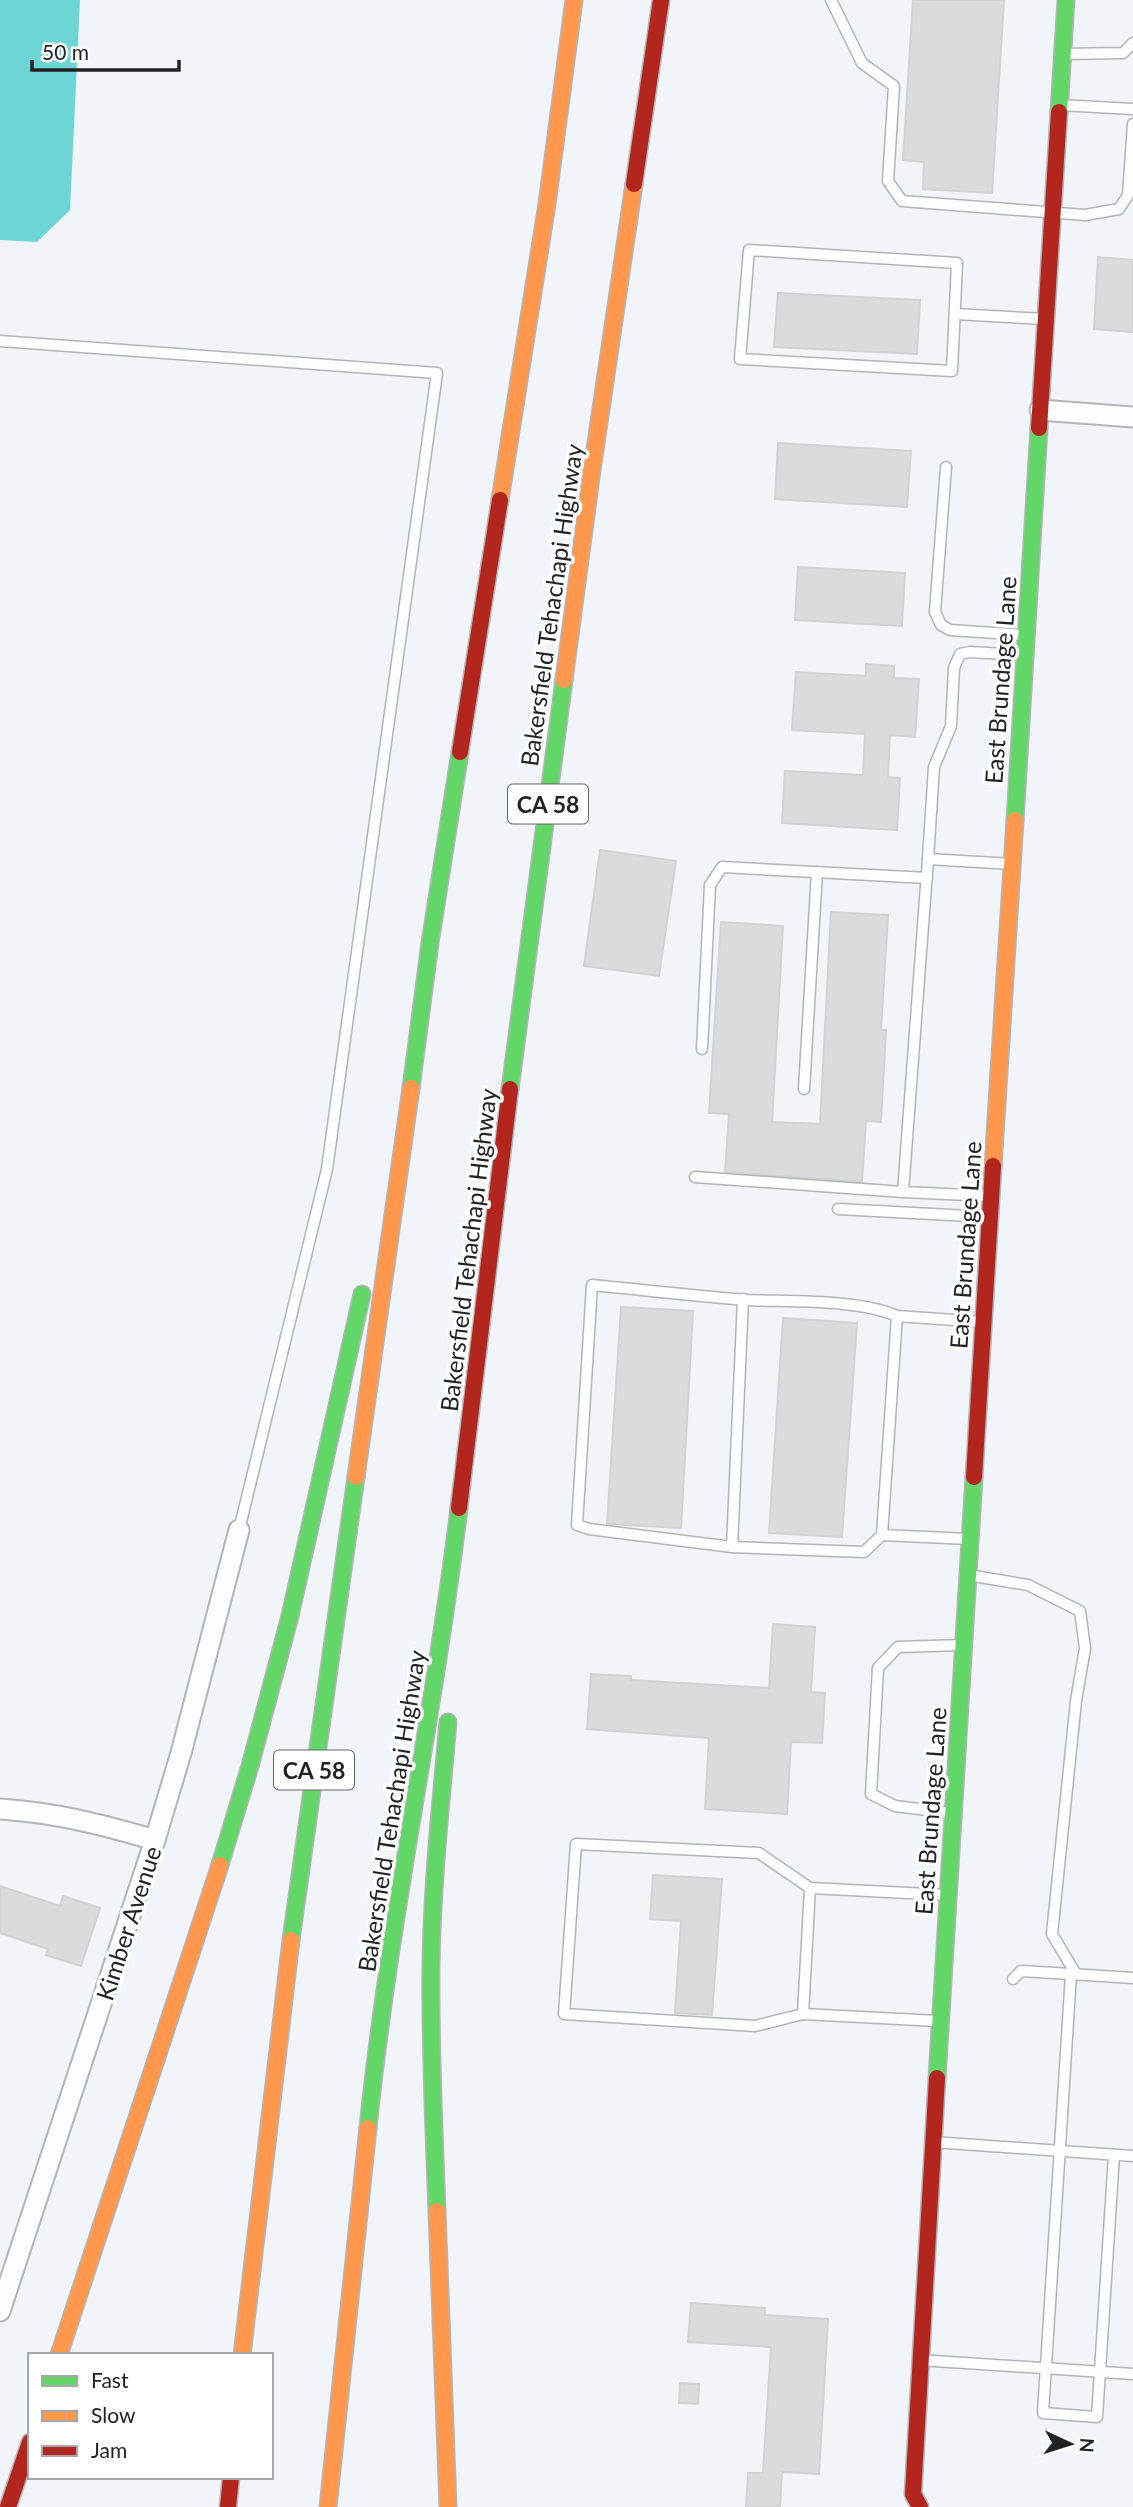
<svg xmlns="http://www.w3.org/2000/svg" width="1133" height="2507" font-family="Lato,sans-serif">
  <rect width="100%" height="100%" fill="#f1f4f8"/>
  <path fill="#6dd5d5" d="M0 0H80L70 210 37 242 0 240Z"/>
  <g fill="#d8dcde" stroke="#d0d3d5" stroke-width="2">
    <path d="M913 0H1004L992 193 923 189 924 162 903 160Z"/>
    <path d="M1098 257 1133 260V332L1094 329Z"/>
    <path d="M778 293 920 300 917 354 774 347Z"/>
    <path d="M778 443 911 451 907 507 775 499Z"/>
    <path d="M798 567 905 573 902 626 795 620Z"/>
    <path d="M866 664 894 666V678L919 679 915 737 890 735 888 777 900 778 897 830 782 823 785 771 863 775 865 734 792 730 796 672 866 676Z"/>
    <path d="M600 850 676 861 659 976 584 966Z"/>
    <path d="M831 912 888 915 881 1030H886L881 1122 866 1121 862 1182 725 1172 729 1114 709 1113 721 922 783 926 772 1122 820 1124Z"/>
    <path d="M621 1307 693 1311 681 1528 607 1524Z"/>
    <path d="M783 1318 857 1323 842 1537 769 1533Z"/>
    <path d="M773 1624 815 1627 811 1692 825 1693 822 1743 791 1742 787 1814 705 1809 709 1738 587 1729 591 1674 631 1676V1680L769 1688Z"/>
    <path d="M653 1875 722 1879 712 2015 675 2013 681 1921 650 1919Z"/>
    <path d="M0 1886 60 1906 63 1896 100 1908 81 1966 46 1955 48 1949 0 1933Z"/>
    <path d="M691 2303 765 2308V2315L828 2319 819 2474 782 2472 780 2507H746L748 2473H763L771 2347 688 2342Z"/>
    <path d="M680 2383 699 2384 698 2404 679 2403Z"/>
  </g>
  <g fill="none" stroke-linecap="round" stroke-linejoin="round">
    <g stroke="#b2b4b7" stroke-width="13">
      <g id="lane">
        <path d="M831 0 862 63 894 86 888 181 902 201 1085 215 1119 209 1128 195 1133 124"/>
        <path d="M1064 54 1123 53 1133 43"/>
        <path d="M1060 105 1133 109"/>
        <path d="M749 250 957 263 952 371 740 359Z"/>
        <path d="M955 314 1045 319"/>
        <path d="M0 341 437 373 327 1169 239 1530"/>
        <path d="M946 467 935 612 941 625 950 630 1025 635"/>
        <path d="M928 859 903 1192 990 1196"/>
        <path d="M1012 864 928 859 934 767 951 726 954 668 960 654 970 652 1024 655"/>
        <path d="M702 1049 710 885 722 867 927 878"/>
        <path d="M804 1089 817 872"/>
        <path d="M695 1177 903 1192"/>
        <path d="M838 1209 989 1217"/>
        <path d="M897 1316 882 1535 864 1552 732 1547 589 1529 577 1525 592 1285C644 1290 696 1296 748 1300 790 1302 859 1299 897 1316L983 1322"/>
        <path d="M882 1535 969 1539"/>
        <path d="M732 1547 743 1299"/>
        <path d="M968 1575 1028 1585 1080 1611 1085 1648 1076 1701 1052 1934 1076 1974"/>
        <path d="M951 1813 895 1806 871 1794 878 1668 898 1647 963 1645"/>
        <path d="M1071 1974 1133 1978"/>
        <path d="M1013 1979 1021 1971 1071 1974 1043 2413 1097 2417 1114 2155"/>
        <path d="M803 2014 810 1888"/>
        <path d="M938 2021 803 2014 755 2026 564 2014 576 1844 759 1853 810 1888 947 1895"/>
        <path d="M933 2142 1133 2156"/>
        <path d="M919 2360 1133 2374"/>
      </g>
    </g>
    <g stroke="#b2b4b7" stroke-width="23">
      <g id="street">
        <path d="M1040 410 1133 417"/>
        <path d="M0 1809C57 1813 100 1824 155 1840"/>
        <path d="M0 2311 155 1840 181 1753 239 1530"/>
      </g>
    </g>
    <g stroke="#b2b4b7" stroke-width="19">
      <g id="fast">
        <path d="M1059 112 1066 0"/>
        <path d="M1015 820 1039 428"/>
        <path d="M411 1088 430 943 460 752"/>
        <path d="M510 1089 564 680"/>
        <path d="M220 1865 250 1766 290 1616 362 1294"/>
        <path d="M291 1940 356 1477"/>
        <path d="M937 2078 974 1477"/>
        <path d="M368 2128C389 1920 434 1716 459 1508"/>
        <path d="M437 2211C434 2129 430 2048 431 1966 432 1884 441 1803 448 1722"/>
      </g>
    </g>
    <g stroke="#b2b4b7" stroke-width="19">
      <g id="slow">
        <path d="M500 500 547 204 574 0"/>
        <path d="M564 680 591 477 634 184"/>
        <path d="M993 1166 1015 820"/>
        <path d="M356 1477 411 1088"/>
        <path d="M437 2211 448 2507"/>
        <path d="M59 2355 220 1865"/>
        <path d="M242 2355 291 1940"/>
        <path d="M328 2507 368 2128"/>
      </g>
    </g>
    <g stroke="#b2b4b7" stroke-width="19">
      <g id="jam">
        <path d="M634 184 661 0"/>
        <path d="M1039 428 1059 112"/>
        <path d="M460 752 500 500"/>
        <path d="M974 1477 993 1166"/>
        <path d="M459 1508 510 1089"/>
        <path d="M8 2507 30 2442"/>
        <path d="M228 2507 231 2477"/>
        <path d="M920 2507 913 2494 937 2078"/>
      </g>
    </g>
    <use href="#lane" stroke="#fdfdfe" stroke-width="10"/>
    <use href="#street" stroke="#fdfdfe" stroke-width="19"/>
    <use href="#fast" stroke="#63d668" stroke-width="16"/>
    <use href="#slow" stroke="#ff974d" stroke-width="16"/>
    <use href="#jam" stroke="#b3261e" stroke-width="16"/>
  </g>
  <g text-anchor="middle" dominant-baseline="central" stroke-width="7" stroke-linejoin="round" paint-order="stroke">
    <g fill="#fff" stroke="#636466" stroke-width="2">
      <rect x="508" y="784.5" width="80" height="39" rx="5"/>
      <rect x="274" y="1750.5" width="80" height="39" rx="5"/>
    </g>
    <g font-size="23" font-weight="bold" fill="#202225">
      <text x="548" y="804">CA 58</text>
      <text x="314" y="1770">CA 58</text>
    </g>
    <g font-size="24" fill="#202225" stroke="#fff">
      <text transform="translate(551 605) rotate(-82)">Bakersfield Tehachapi Highway</text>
      <text transform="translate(1000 680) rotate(-86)">East Brundage Lane</text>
      <text transform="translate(965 1245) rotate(-86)">East Brundage Lane</text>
      <text transform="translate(468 1250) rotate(-83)">Bakersfield Tehachapi Highway</text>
      <text transform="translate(391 1811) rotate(-81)">Bakersfield Tehachapi Highway</text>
      <text transform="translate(930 1811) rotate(-86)">East Brundage Lane</text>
      <text transform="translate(128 1923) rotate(-72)">Kimber Avenue</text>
    </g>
  </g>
  <rect x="28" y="2353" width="245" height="126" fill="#ffffff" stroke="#a6a7a8" stroke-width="2"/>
  <rect x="42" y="2376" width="35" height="10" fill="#63d668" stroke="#a6a7a8" stroke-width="2"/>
  <text x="91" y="2388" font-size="21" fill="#202225">Fast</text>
  <rect x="42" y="2411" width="35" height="10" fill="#ff974d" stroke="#a6a7a8" stroke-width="2"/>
  <text x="91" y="2423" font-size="21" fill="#202225">Slow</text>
  <rect x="42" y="2446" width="35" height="10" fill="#b3261e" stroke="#a6a7a8" stroke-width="2"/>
  <text x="91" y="2458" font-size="21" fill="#202225">Jam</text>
  <g transform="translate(1070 2444) rotate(94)" stroke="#ffffff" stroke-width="5" paint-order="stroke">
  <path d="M0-5L12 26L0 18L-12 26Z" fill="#202225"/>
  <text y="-10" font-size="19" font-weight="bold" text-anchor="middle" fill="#202225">N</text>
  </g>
  <path d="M32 60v10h147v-10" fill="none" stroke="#202225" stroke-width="3.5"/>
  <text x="42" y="60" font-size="21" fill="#202225" stroke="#ffffff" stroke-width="5" paint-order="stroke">50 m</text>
</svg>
